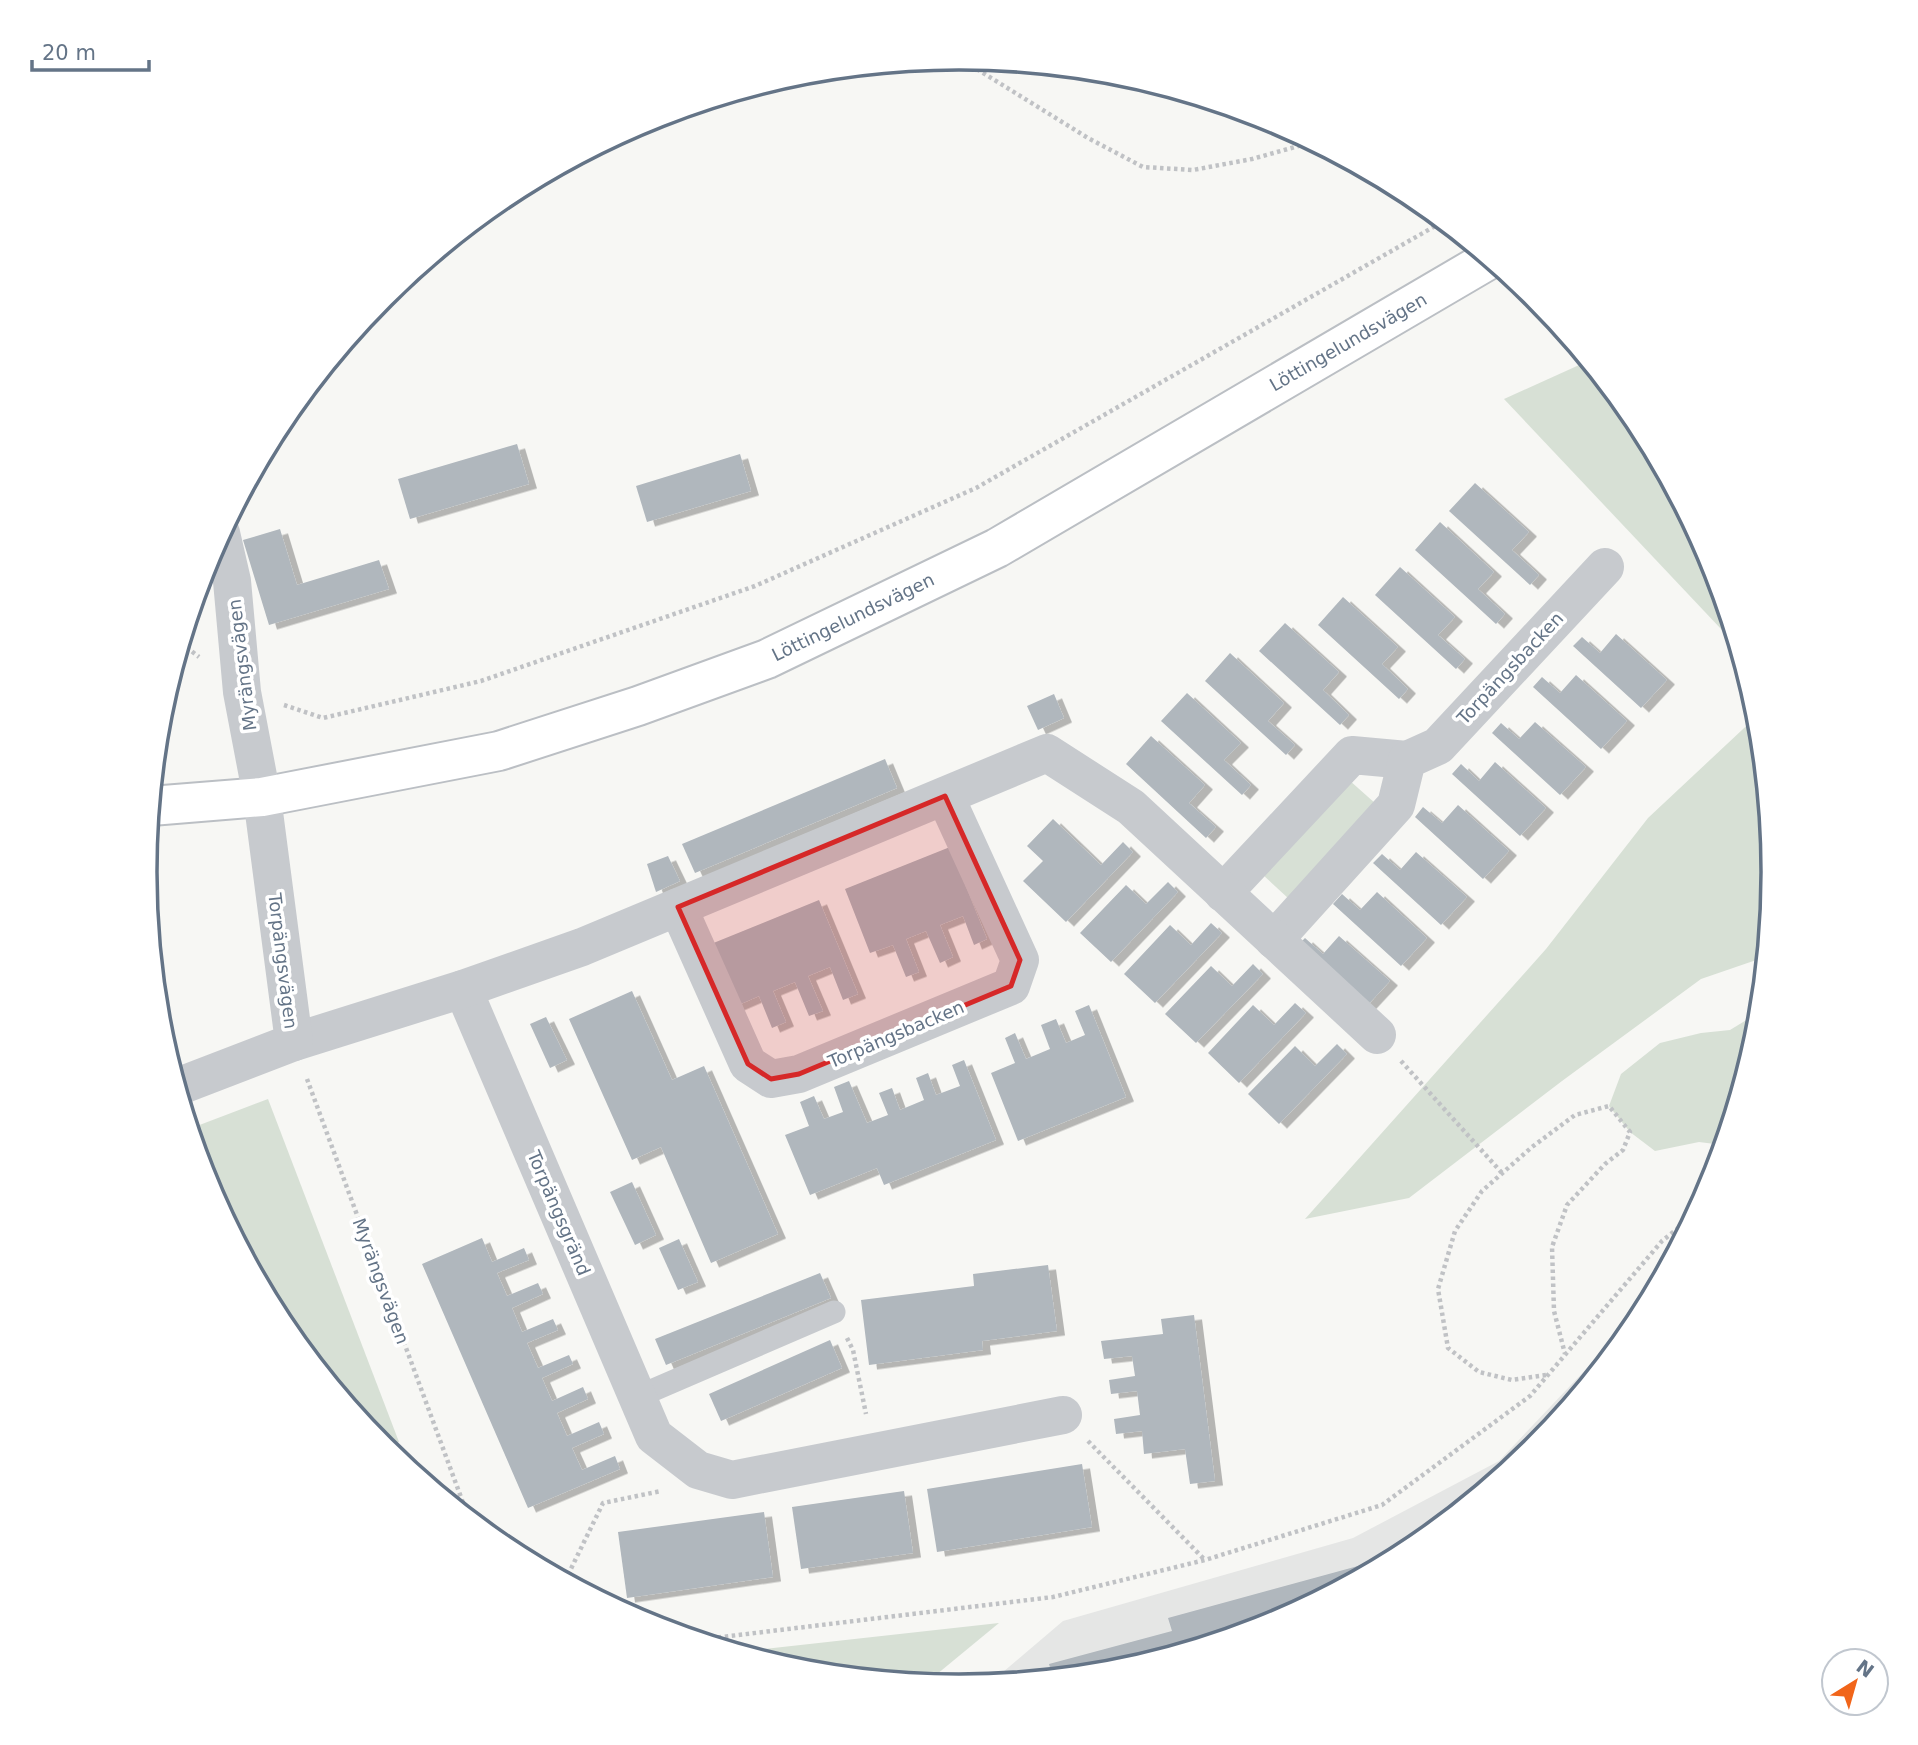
<svg xmlns="http://www.w3.org/2000/svg" width="1918" height="1745" font-family="'DejaVu Sans',sans-serif">
  <defs>
    <filter id="shadow"><feDropShadow dx="8" dy="4.5" stdDeviation="0" flood-color="#0004"/></filter>
  </defs>
  <rect width="100%" height="100%" fill="#f7f7f4"/>
  <path fill="#e5e6e5" d="M1607 1347 1614 1353 1535 1449 1411 1550 1270 1625 1118 1672 989 1684 1063 1621 1353 1538 1499 1461Z"/>
  <g fill="#d7e0d5">
    <path d="M1588 361 1637 420 1712 561 1738 647 1504 399Z"/>
    <path d="M1758 715 1774 873 1765 957 1701 979 1562 1081 1409 1198 1305 1219 1546 949 1648 818Z"/>
    <path d="M1349 780 1376 804 1289 899 1262 874Z"/>
    <path d="M1753 1016H1760L1758 1032 1723 1145 1699 1142 1655 1151 1630 1132 1609 1106 1621 1074 1660 1043 1701 1033 1730 1030Z"/>
    <path d="M268 1099 399 1442 382 1448 281 1325 206 1184 189 1129Z"/>
    <path d="M999 1623 925 1684 800 1672 737 1652Z"/>
  </g>
  <g fill="#b0b7bd" filter="url(#shadow)">
    <path d="M517 444 529 484 410 519 398 479Z"/>
    <path d="M740 454 751 491 647 522 636 486Z"/>
    <path d="M1475 483 1529 532 1512 550 1539 575 1530 585 1449 511Z"/>
    <path d="M1440 522 1494 572 1478 589 1505 614 1496 624 1415 550Z"/>
    <path d="M280 529 297 585 379 560 389 589 269 625 243 540Z"/>
    <path d="M1400 567 1455 617 1438 635 1465 659 1456 669 1375 595Z"/>
    <path d="M1343 597 1398 647 1382 664 1408 689 1399 699 1318 625Z"/>
    <path d="M1285 623 1339 672 1323 690 1349 715 1340 725 1259 651Z"/>
    <path d="M1616 634 1667 680 1641 708 1573 646 1582 637 1600 653Z"/>
    <path d="M1230 653 1284 703 1268 721 1295 745 1286 755 1205 681Z"/>
    <path d="M1576 675 1627 721 1601 749 1533 687 1542 677 1560 693Z"/>
    <path d="M1187 693 1241 743 1224 760 1251 785 1242 795 1161 721Z"/>
    <path d="M1054 694 1064 718 1038 730 1027 706Z"/>
    <path d="M1535 722 1586 767 1560 795 1492 733 1501 723 1519 739Z"/>
    <path d="M1151 736 1205 785 1189 803 1216 827 1206 838 1126 764Z"/>
    <path d="M885 759 897 788 695 873 682 844Z"/>
    <path d="M1495 762 1546 808 1520 836 1452 774 1461 764 1479 781Z"/>
    <path d="M1458 805 1509 851 1483 879 1415 817 1423 807 1442 823Z"/>
    <path d="M1053 819 1101 865 1123 842 1133 852 1066 922 1023 881 1043 861 1027 846Z"/>
    <path d="M950 847 987 939 974 945 963 916 940 925 953 957 940 963 926 931 906 939 919 972 906 977 893 945 870 953 845 889Z"/>
    <path d="M1416 852 1467 897 1441 925 1373 863 1382 854 1400 870Z"/>
    <path d="M668 856 680 881 656 892 647 864Z"/>
    <path d="M1168 882 1178 892 1111 962 1080 933 1126 885 1146 904Z"/>
    <path d="M1377 892 1427 938 1401 966 1333 904 1342 894 1360 910Z"/>
    <path d="M819 900 858 994 843 1000 830 967 808 976 823 1011 809 1016 795 982 773 991 786 1022 772 1028 759 996 736 1006 711 944Z"/>
    <path d="M1211 923 1222 933 1155 1003 1124 974 1170 925 1191 945Z"/>
    <path d="M1339 936 1390 981 1364 1009 1296 947 1305 938 1323 954Z"/>
    <path d="M1253 964 1263 974 1196 1043 1165 1014 1211 966 1232 986Z"/>
    <path d="M632 991 672 1080 704 1066 778 1234 711 1263 661 1147 632 1160 569 1019Z"/>
    <path d="M1295 1003 1306 1013 1239 1083 1208 1053 1253 1005 1274 1025Z"/>
    <path d="M1089 1005 1126 1097 1018 1141 991 1073 1015 1063 1005 1038 1015 1033 1026 1059 1050 1049 1041 1025 1056 1019 1066 1043 1085 1035 1075 1011Z"/>
    <path d="M546 1017 567 1060 550 1068 530 1024Z"/>
    <path d="M1337 1044 1347 1054 1279 1124 1248 1094 1295 1046 1315 1066Z"/>
    <path d="M964 1060 996 1140 884 1185 877 1168 810 1195 785 1135 809 1126 800 1102 814 1096 824 1119 843 1112 834 1087 849 1081 867 1123 888 1115 879 1093 892 1088 900 1110 924 1100 916 1078 928 1073 936 1095 960 1086 952 1065Z"/>
    <path d="M632 1182 656 1235 635 1245 610 1192Z"/>
    <path d="M482 1238 492 1262 524 1248 529 1260 497 1273 507 1296 538 1283 543 1294 512 1308 522 1332 553 1319 558 1330 527 1343 538 1368 569 1355 573 1364 542 1378 552 1401 583 1387 588 1399 557 1413 567 1436 599 1422 604 1434 572 1448 582 1470 615 1456 620 1469 528 1508 422 1264Z"/>
    <path d="M679 1239 698 1282 678 1290 659 1248Z"/>
    <path d="M1048 1265 1057 1331 982 1341 983 1350 869 1365 861 1300 974 1286 973 1274Z"/>
    <path d="M820 1273 831 1298 666 1365 655 1339Z"/>
    <path d="M1194 1315 1215 1481 1190 1484 1185 1449 1144 1454 1142 1431 1116 1434 1114 1419 1140 1415 1137 1391 1111 1394 1109 1380 1135 1376 1132 1356 1104 1359 1101 1341 1163 1334 1161 1319Z"/>
    <path d="M830 1340 842 1368 721 1421 709 1394Z"/>
    <path d="M1082 1464 1092 1527 937 1552 927 1489Z"/>
    <path d="M904 1491 913 1553 801 1569 792 1507Z"/>
    <path d="M764 1512 773 1577 627 1598 618 1532Z"/>
    <path d="M1402 1554 1270 1625 1118 1672 1053 1678 1049 1664 1172 1631 1168 1618Z"/>
  </g>
  <g fill="none" stroke-linecap="round" stroke-linejoin="round">
    <g stroke="#bbbfc4" stroke-width="42">
      <path id="secondary" d="M151 806 262 797 499 751 638 706 767 659 997 548 1490 259"/>
    </g>
    <g stroke="#c0c2c5" stroke-width="4.5" stroke-dasharray="3.5 3.5" stroke-linecap="butt">
      <path d="M959 58 1088 138 1143 167 1193 170 1252 159 1313 142"/>
      <path d="M181 643 199 657"/>
      <path d="M284 705 323 718 481 681 755 586 976 488 1444 221"/>
      <path d="M1401 1061 1502 1173"/>
      <path d="M307 1079 469 1519"/>
      <path d="M847 1338 853 1350 866 1414"/>
      <path d="M1546 1375 1512 1380 1479 1372 1448 1348 1438 1289 1455 1231 1482 1191 1532 1147 1575 1115 1609 1106 1630 1132 1623 1150 1605 1164 1567 1205 1552 1247 1554 1311 1565 1354"/>
      <path d="M1088 1441 1205 1560"/>
      <path d="M565 1581 603 1503 661 1491"/>
      <path d="M697 1640 1053 1597 1205 1560 1382 1505 1530 1396 1662 1241 1696 1214"/>
    </g>
    <path stroke="#c7cace" stroke-width="23" d="M637 1397 834 1312"/>
    <g stroke="#c7cace" stroke-width="38">
      <path d="M1223 893 1352 755 1407 760"/>
      <path d="M678 907 748 1064 771 1079 799 1074 1011 986 1020 960 945 796"/>
      <path d="M1274 940 1396 805 1407 760 1438 746 1605 567"/>
      <path d="M463 989 654 1436 698 1470 732 1480 1063 1415"/>
      <path d="M294 1042 463 989 582 947 1047 753 1131 807 1377 1035"/>
      <path d="M177 1087 294 1042 262 797 242 692 232 581 221 533"/>
    </g>
    <use href="#secondary" stroke="#fff" stroke-width="38"/>
  </g>
  <path fill="#d62828" fill-opacity="0.2" stroke="#d62828" stroke-width="5" stroke-linejoin="round" d="M945 796 1020 960 1011 986 799 1074 771 1079 748 1064 678 907Z"/>
  <g text-anchor="middle" dominant-baseline="central" stroke-width="7" stroke-linejoin="round" paint-order="stroke">
    <g font-size="18" fill="#647487" stroke="#fff">
      <text transform="translate(1348 342) rotate(-30)">Löttingelundsvägen</text>
      <text transform="translate(853 617) rotate(-26)">Löttingelundsvägen</text>
      <text transform="translate(242 665) rotate(-97)">Myrängsvägen</text>
      <text transform="translate(1510 668) rotate(-47)">Torpängsbacken</text>
      <text transform="translate(283 961) rotate(83)">Torpängsvägen</text>
      <text transform="translate(896 1034) rotate(-23)">Torpängsbacken</text>
      <text transform="translate(559 1213) rotate(67)">Torpängsgränd</text>
      <text transform="translate(381 1281) rotate(70)">Myrängsvägen</text>
    </g>
  </g>
  <path d="M0 0H1918V1745H0ZM157 872a802 802 0 1 1 1604 0a802 802 0 1 1-1604 0Z" fill="#fff" fill-rule="evenodd"/>
  <path fill="none" stroke="#647487" stroke-width="3.5" d="M157 872a802 802 0 1 1 1604 0a802 802 0 1 1-1604 0Z"/>
  <g transform="translate(1855 1682) rotate(37)"><circle r="33" fill="#ffffff" stroke="#c1c7cf" stroke-width="2"/>
  <path d="M0-5L12 26L0 18L-12 26Z" fill="#f1651a"/>
  <text y="-10" font-size="19" font-weight="bold" text-anchor="middle" fill="#647487">N</text>
  </g>
  <path d="M32 60v10h117v-10" fill="none" stroke="#647487" stroke-width="3.5"/>
  <text x="42" y="60" font-size="21" fill="#647487" stroke="#ffffff" stroke-width="5" paint-order="stroke">20 m</text>
</svg>
